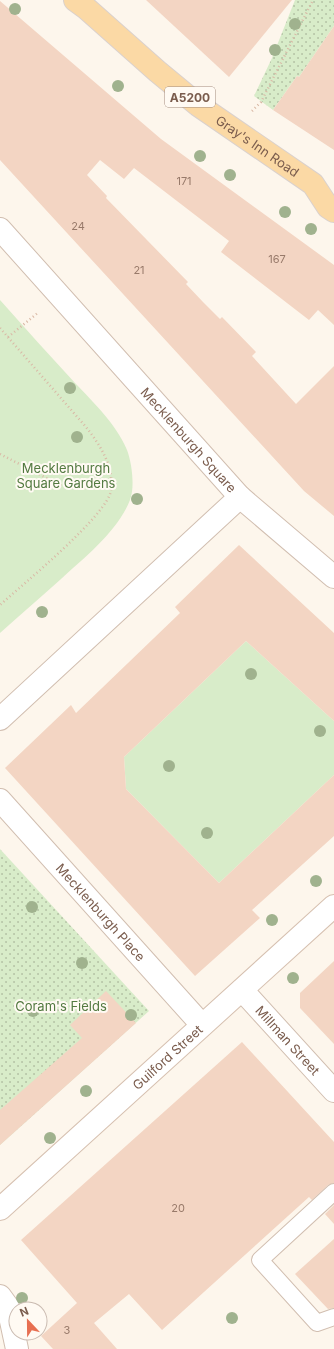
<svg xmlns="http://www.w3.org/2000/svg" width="334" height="1349" font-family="Inter,sans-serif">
  <defs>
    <pattern id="park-dots" width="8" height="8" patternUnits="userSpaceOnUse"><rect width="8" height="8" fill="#d8ecc9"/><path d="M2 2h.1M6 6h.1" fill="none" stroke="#b4c2a5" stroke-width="1.8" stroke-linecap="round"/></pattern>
  </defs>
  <rect width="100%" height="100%" fill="#fdf6ec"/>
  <g fill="#d8ecc9">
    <path d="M0 300C25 328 50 356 75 383 93 402 117 425 127 450 132 463 135 487 130 500 118 531 85 557 61 579 41 597 20 615 0 633Z"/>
    <path d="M246 641 334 721V775L219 883 126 789 124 757Z"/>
  </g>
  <g fill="url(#park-dots)">
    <path d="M295 0H334V26L299 77 297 76 273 110 254 96 272 58Z"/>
    <path d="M0 849 149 1011 0 1145Z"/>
  </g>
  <g fill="#f3d5c3">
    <path d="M146 0H292L229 77Z"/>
    <path d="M0 1 161 139 334 265V325L318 310 309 320 221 252 229 241 134 168 124 179 100 160 87 175 107 196 106 198 188 282 186 284 203 302 220 319 222 317 256 352 252 356 296 404 334 366V516L304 491 0 160Z"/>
    <path d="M334 26V150L273 110 297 76 299 77Z"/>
    <path d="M239 545 334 633V721L246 641 124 757 126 789 219 883 334 775V836L252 910 260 918 195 976 5 768 71 705 76 713 180 613 175 607Z"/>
    <path d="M334 961V1044L300 1008V993Z"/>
    <path d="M106 991 136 1023 0 1145V1110L82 1038 70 1025Z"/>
    <path d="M242 1042 334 1142V1183L328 1185 312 1200 309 1197 162 1330 129 1294 94 1323 117 1349H53L41 1336 77 1303 21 1240Z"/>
    <path d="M334 1205V1224L325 1214Z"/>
    <path d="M334 1239V1308L328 1309 295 1274Z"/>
  </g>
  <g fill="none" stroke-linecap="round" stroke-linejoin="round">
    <g stroke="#d1beb0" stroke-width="18">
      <path id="service" d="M334 1192 260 1260 317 1323 334 1317"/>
    </g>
    <g stroke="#d1beb0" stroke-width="24">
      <g id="minor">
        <path id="s1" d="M0 229 240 497 334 577"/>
        <path d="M0 719 240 497"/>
        <path id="s2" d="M0 800 202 1025"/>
        <path id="s3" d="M242 990 334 1091"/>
        <path d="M0 1296 8 1307 17 1349"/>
      </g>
    </g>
    <g stroke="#d6c0b0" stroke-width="24">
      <g id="secondary">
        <path id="s4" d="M0 1209 334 906"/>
      </g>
    </g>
    <g stroke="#dad1cd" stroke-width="24">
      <g id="primary">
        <path id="s5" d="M75 0 86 8 157 71 198 105 313 184 328 207 334 211"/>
      </g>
    </g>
    <g stroke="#d9b8a5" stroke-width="2.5" stroke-dasharray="1 3" stroke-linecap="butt">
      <path d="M252 111 261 102 313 0"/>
      <path d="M0 328 86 427C100 445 114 466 111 490 108 515 22 585 0 605"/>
      <path d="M8 337 39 312"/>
      <path d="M0 454 60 485 75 488 93 487 111 478"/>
    </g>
    <use href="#service" stroke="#fff" stroke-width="16"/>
    <use href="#minor" stroke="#fff" stroke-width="22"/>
    <use href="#secondary" stroke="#fff" stroke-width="22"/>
    <use href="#primary" stroke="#fbd9a5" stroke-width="22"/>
  </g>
  <g fill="#a0b28e">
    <circle cx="15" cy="9" r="6"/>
    <circle cx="295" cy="24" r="6"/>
    <circle cx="275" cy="50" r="6"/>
    <circle cx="118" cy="86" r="6"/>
    <circle cx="200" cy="156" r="6"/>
    <circle cx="230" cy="175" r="6"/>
    <circle cx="285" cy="212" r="6"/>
    <circle cx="311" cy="229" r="6"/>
    <circle cx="70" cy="388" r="6"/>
    <circle cx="77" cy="437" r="6"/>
    <circle cx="137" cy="499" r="6"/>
    <circle cx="42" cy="612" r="6"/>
    <circle cx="251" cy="674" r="6"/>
    <circle cx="320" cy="731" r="6"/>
    <circle cx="169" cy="766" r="6"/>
    <circle cx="207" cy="833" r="6"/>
    <circle cx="316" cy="881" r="6"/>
    <circle cx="32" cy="907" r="6"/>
    <circle cx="272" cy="920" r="6"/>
    <circle cx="82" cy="963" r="6"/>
    <circle cx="293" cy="978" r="6"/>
    <circle cx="33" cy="1011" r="6"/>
    <circle cx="131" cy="1015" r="6"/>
    <circle cx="86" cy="1091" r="6"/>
    <circle cx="50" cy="1138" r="6"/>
    <circle cx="22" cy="1298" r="6"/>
    <circle cx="232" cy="1318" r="6"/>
  </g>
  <g text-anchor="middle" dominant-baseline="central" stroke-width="4" stroke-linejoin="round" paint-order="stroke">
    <g font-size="11" fill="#987a6a">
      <text x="184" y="181">171</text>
      <text x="78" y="226">24</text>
      <text x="277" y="259">167</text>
      <text x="139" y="270">21</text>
      <text x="178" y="1208">20</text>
      <text x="67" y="1330">3</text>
    </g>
    <rect fill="#fffaf3" stroke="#a28b7f" stroke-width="1" x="165" y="87" width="50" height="20" rx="3"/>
    <g font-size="12" font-weight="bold" fill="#7a5c4d">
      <text x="190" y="97">A5200</text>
    </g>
    <g font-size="13" fill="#7a5c4d" stroke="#fffaf3">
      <text stroke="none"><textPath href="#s5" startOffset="234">Gray's Inn Road</textPath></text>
      <text stroke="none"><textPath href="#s1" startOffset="283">Mecklenburgh Square</textPath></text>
      <text stroke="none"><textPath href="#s2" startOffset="151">Mecklenburgh Place</textPath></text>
      <text stroke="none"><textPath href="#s3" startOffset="68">Millman Street</textPath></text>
      <text stroke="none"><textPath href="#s4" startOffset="226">Guilford Street</textPath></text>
    </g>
    <g font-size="13" fill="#537a41" stroke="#fffaf3">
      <text x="66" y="468">Mecklenburgh<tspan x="66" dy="15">Square Gardens</tspan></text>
      <text x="61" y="1006">Coram's Fields</text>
    </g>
  </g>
  <g transform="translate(28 1321) rotate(338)"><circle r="19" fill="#fffaf3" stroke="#cabbb1"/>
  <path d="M0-3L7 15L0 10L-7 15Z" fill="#e76f51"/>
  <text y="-6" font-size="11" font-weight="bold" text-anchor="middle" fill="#7a5c4d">N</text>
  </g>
</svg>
